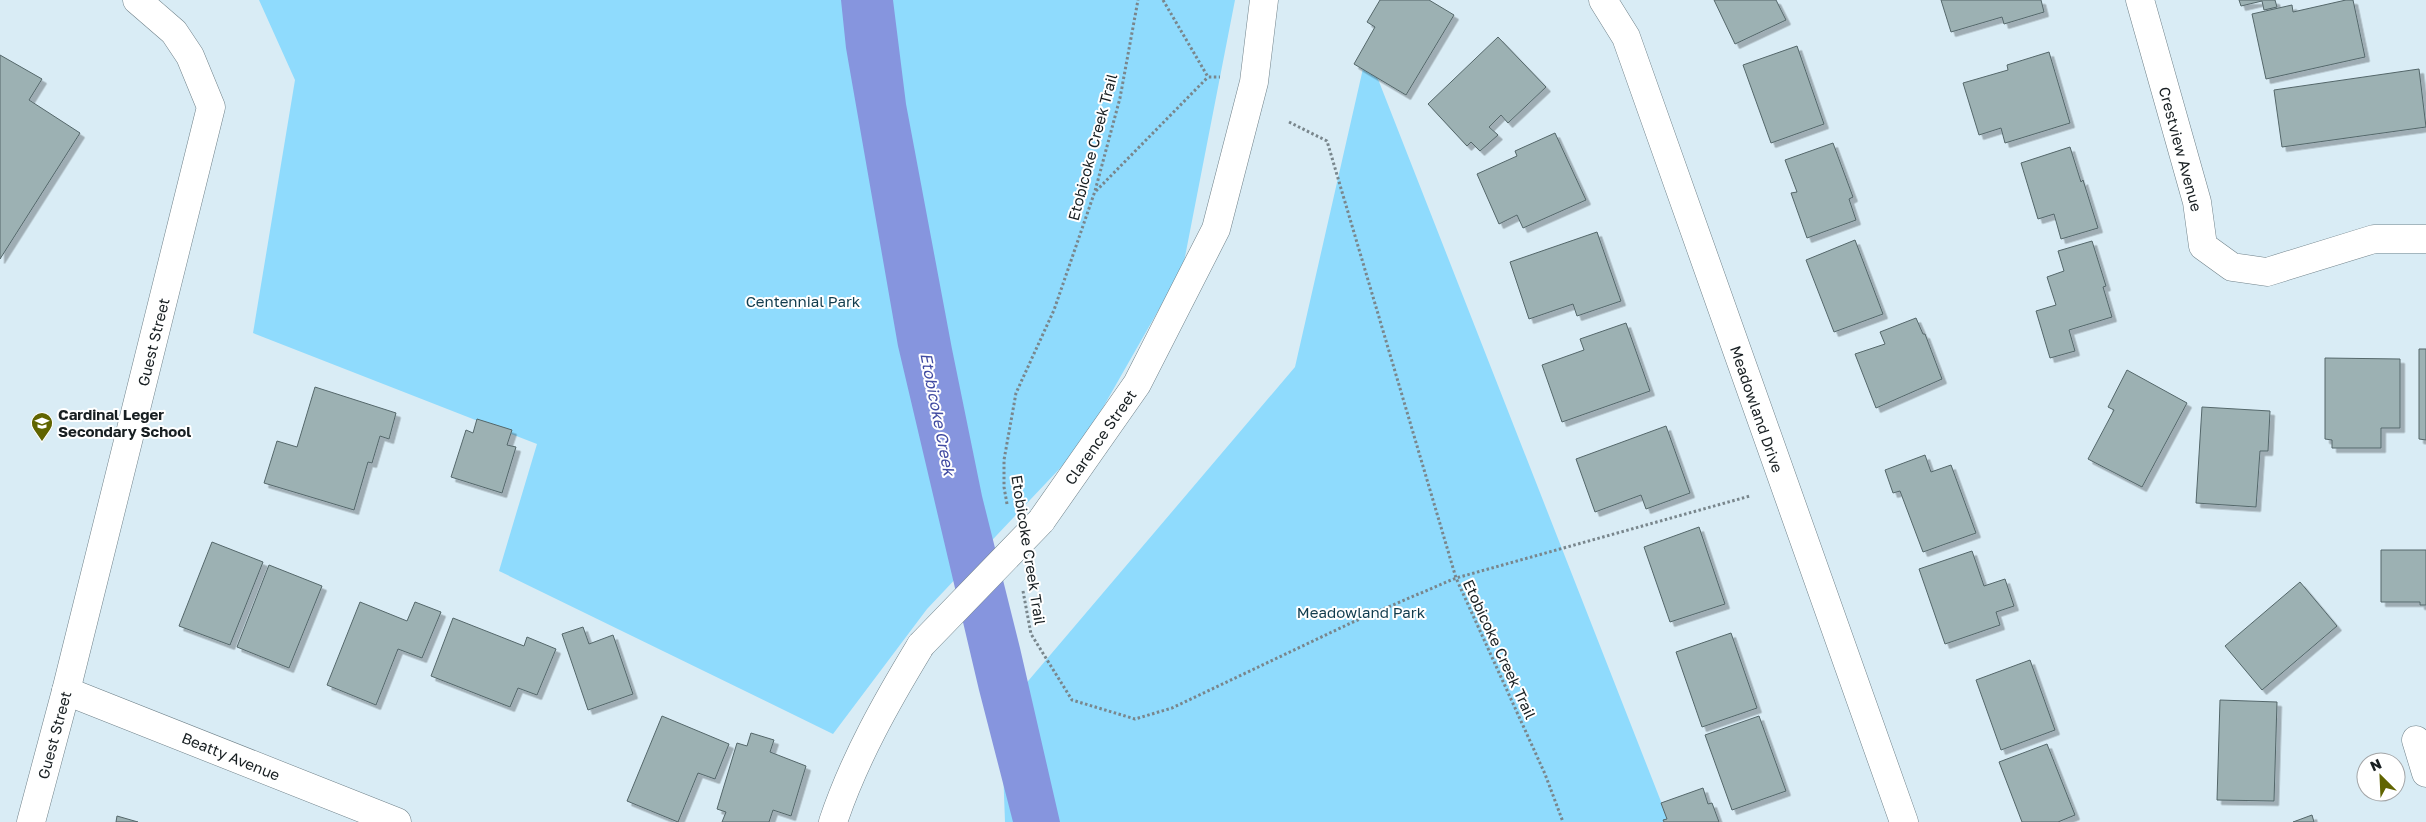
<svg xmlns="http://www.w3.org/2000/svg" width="2426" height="822" font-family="'Golos Text',sans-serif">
  <defs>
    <filter id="shadow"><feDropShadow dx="4.5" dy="4.5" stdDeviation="0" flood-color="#0004"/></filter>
  </defs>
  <rect width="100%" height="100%" fill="#d9ecf5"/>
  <g fill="#8fdbfd">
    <path d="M259 0H1235L1183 267 1081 446 927 609 833 734 499 571 537 444 253 333 295 80Z"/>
    <path d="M1367 51 1669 822H1005L1001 713 1295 367Z"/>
  </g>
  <path fill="#8695de" d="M841 0H893L906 104 952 349 982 496 1020 648 1060 822H1013L979 690 898 346 846 48Z"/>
  <g fill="#9cb1b3" stroke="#54676a" filter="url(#shadow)">
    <path d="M1380 0H1429L1454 15 1406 95 1354 64 1375 27 1367 22Z"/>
    <path d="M1714 0H1776L1786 20 1735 44Z"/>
    <path d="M1941 0H2041L2044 12 2004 24 2002 17 1951 32Z"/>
    <path d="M2239 0H2275L2277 7 2264 10 2262 1 2241 6Z"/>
    <path d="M2346 0H2353L2365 57 2266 79 2252 14 2292 5 2293 12Z"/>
    <path d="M1498 37 1546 87 1508 123 1501 115 1489 127 1498 135 1480 151 1471 142 1467 146 1428 104Z"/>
    <path d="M1797 46 1824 124 1771 143 1743 65Z"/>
    <path d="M2049 52 2070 123 2005 143 2001 128 1979 135 1963 83 2008 70 2007 65Z"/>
    <path d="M0 55 42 79 29 100 80 133 0 259Z"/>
    <path d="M2419 69 2426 127 2282 147 2274 90Z"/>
    <path d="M1555 133 1586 200 1523 228 1517 215 1499 224 1477 174 1517 156 1515 151Z"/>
    <path d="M1833 143 1853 197 1849 199 1856 220 1807 238 1791 193 1797 192 1785 160Z"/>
    <path d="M2070 147 2081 182 2083 180 2098 228 2061 239 2054 214 2038 219 2021 163Z"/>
    <path d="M1597 232 1621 301 1577 316 1573 304 1529 319 1510 262Z"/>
    <path d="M1855 240 1883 314 1834 332 1806 260Z"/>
    <path d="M2092 241 2106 286 2103 287 2112 317 2069 330 2075 351 2050 358 2036 311 2056 305 2047 277 2064 271 2058 251Z"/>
    <path d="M1916 318 1923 334H1925L1942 379 1876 408 1855 354 1885 344 1880 332Z"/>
    <path d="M1626 323 1650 391 1562 422 1542 365 1584 350 1580 339Z"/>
    <path d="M2419 349H2426V440L2419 439Z"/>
    <path d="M2325 358 2400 359V428H2381V448H2332V440L2325 439Z"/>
    <path d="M2127 370 2187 403 2142 487 2088 459 2114 410 2108 407Z"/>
    <path d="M315 387 396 413 389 439 380 436 372 463 368 462 354 510 264 483 277 441 297 447Z"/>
    <path d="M2202 407 2270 411 2268 451H2260L2256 507 2196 503Z"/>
    <path d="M477 419 512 430 507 445 516 447 502 493 451 477 466 430 473 433Z"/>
    <path d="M1666 426 1690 493 1646 509 1641 495 1595 512 1576 459Z"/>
    <path d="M1925 455 1931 472 1951 465 1976 533 1923 552 1900 491 1893 493 1885 470Z"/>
    <path d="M1699 527 1725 604 1670 622 1644 547Z"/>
    <path d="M212 542 263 562 230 645 179 626Z"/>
    <path d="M2381 550H2426V605H2420V602H2381Z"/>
    <path d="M1972 551 1984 586 2005 579 2014 606 1996 612 2000 625 1945 644 1919 569Z"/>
    <path d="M269 565 322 586 289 668 237 647Z"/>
    <path d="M2300 582 2337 626 2262 690 2225 646Z"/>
    <path d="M360 602 407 621 415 602 441 612 422 658 398 649 376 705 327 685Z"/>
    <path d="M453 618 524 646 527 637 556 649 537 695 518 688 510 707 431 676Z"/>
    <path d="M583 627 589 644 613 635 633 694 588 710 562 634Z"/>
    <path d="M1731 633 1757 708 1702 727 1676 652Z"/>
    <path d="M2030 660 2055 730 2001 750 1976 680Z"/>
    <path d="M2220 700 2277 702 2274 801 2217 800Z"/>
    <path d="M662 716 729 744 715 779 698 773 678 822 627 801Z"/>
    <path d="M1759 716 1786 791 1732 810 1705 735Z"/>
    <path d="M751 733 774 740 770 752 806 766 791 816 773 810 769 822H722L726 812 717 809 737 743 747 746Z"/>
    <path d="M2047 744 2075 815 2058 822H2022L1999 762Z"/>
    <path d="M1703 788 1708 804 1712 803 1719 822H1664L1663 820 1667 819 1661 803Z"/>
    <path d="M2312 815 2314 822H2293Z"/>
    <path d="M117 816 138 822H116Z"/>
  </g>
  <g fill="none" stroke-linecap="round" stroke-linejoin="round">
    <g stroke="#70828a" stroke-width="29">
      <g id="minor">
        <path d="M1603 0 1626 37 1904 822"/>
        <path d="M2140 0 2197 202 2203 246 2232 267 2267 272 2374 239H2426"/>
        <path d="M66 691 397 822"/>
        <path d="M2416 740 2426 773"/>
        <path d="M31 822 66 691 211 107 190 56 174 32 137 0"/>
      </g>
    </g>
    <g stroke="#70828a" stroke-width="29">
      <g id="tertiary">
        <path d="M1041 521 1137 384 1216 229 1254 82 1264 0"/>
        <path d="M833 822C854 759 887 701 921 645"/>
      </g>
    </g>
    <g stroke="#79868c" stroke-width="3" stroke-dasharray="2.5 2.5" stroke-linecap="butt">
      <path d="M1163 0 1208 77H1220"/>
      <path d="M1289 122 1327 141 1456 578 1545 774 1563 822"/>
      <path d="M1096 191 1208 77"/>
      <path d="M1007 504 1004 487V460L1016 393 1054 310 1095 191 1120 98 1138 0"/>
      <path d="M1023 591 1031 634 1072 700 1135 719 1172 708 1353 622 1456 578 1750 496"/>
    </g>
    <use href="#minor" stroke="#fff" stroke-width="28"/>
    <use href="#tertiary" stroke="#fff" stroke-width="28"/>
    <g stroke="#70828a" stroke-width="29" stroke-linecap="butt">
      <path id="tertiary-bridge" d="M921 645 1041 521"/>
    </g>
    <use href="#tertiary-bridge" stroke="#fff" stroke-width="28"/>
  </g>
  <defs>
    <g id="school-pin" transform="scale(1.125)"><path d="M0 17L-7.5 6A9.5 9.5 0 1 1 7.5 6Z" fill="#606400" stroke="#fff"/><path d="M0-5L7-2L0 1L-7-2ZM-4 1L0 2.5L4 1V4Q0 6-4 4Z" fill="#fff"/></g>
  </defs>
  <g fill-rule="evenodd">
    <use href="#school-pin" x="42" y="423"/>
  </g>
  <g text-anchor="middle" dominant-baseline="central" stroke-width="4" stroke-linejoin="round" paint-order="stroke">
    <g font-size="15" fill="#181f22" stroke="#fff">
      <text transform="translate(1092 147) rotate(-75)">Etobicoke Creek Trail</text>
      <text transform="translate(2181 149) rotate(75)">Crestview Avenue</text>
      <text transform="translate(153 342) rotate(-76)">Guest Street</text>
      <text transform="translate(1757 409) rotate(71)">Meadowland Drive</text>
      <text transform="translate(1100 437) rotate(-55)">Clarence Street</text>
      <text transform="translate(1029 550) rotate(81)">Etobicoke Creek Trail</text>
      <text transform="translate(1500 649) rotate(65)">Etobicoke Creek Trail</text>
      <text transform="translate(54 735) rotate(-75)">Guest Street</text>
      <text transform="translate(231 756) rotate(22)">Beatty Avenue</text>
    </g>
    <g font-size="15" fill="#103c4e" stroke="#fff">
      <text x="803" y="301">Centennial Park</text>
      <text x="1361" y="612">Meadowland Park</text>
    </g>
    <g font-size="15" font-weight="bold" fill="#181f22" stroke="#fff" text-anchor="start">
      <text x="58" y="414">Cardinal Leger<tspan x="58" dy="17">Secondary School</tspan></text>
    </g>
    <g font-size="16" font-style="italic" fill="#414ba2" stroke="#fff">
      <text transform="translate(938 414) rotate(79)">Etobicoke Creek</text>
    </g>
  </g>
  <g transform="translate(2381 777) rotate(336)"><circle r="24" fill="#ffffff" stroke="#a3a5a7"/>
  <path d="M0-4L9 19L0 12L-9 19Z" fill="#606400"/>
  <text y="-8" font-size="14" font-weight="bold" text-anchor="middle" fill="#181f22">N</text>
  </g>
</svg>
